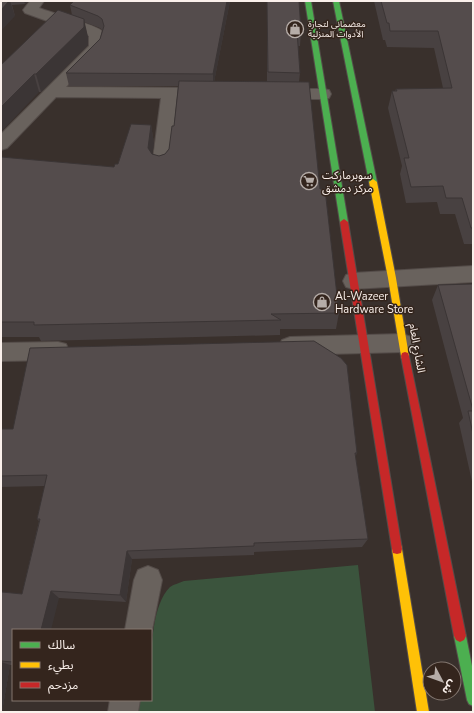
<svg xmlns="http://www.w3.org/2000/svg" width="474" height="713" font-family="'Nunito Sans','Noto Sans Arabic',sans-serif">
  <rect width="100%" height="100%" fill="#39302c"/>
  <path fill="#3b543d" d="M358 565 375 712H138L140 700H151C151 670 148 609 170 587 174 584 180 583 184 581Z"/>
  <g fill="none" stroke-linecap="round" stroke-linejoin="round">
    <g stroke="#544c49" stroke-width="2">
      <g id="street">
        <path d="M30 1H44L39 8C49 12 98 25 103 32 106 36 104 46 101 50L66 87 207 88 213 89 215 93 213 97 207 98H177L170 166 167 170 161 172 155 170 152 166 161 98 56 97 7 148 1 150V134L89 46V36L25 13 23 10Z"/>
        <path d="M280 89H323L329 90 331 94 329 98 323 99H280L274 98 272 94 274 90Z"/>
        <path d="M473 266V282L353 289 346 287 343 281 346 275 353 273Z"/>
        <path d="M403 334 411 337 414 343 411 349 403 352 290 355 282 352 279 346 282 340 290 337Z"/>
        <path d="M58 342 66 344 69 351 66 358 58 360 1 361V343Z"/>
        <path d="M148 566 158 570 162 580 151 635V630H125L134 580 138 570Z"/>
        <path d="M110 700H140L138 712H108Z"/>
      </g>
    </g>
    <g stroke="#544c49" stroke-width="2">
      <g id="fast">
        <path d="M305 1H311L348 222 344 225 340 222Z"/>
        <path d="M333 1H339L377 182 373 185 369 182Z"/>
        <path d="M460 630 464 632 466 636 473 671V706L469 704 467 700 454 636 456 632Z"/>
      </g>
    </g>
    <g stroke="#544c49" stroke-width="2">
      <g id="slow">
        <path d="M373 179 377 182 396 278 409 356 408 359H402L401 356 388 278 369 182Z"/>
        <path d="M397 544 401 545 402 549 429 712H417L392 549 393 545Z"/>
      </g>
    </g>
    <g stroke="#544c49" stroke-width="2">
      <g id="jam">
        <path d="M344 219 348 222 402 549 401 553 397 554 393 553 392 549 340 222Z"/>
        <path d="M405 352 408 353 409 356 466 636 464 640 460 642 456 640 454 636 401 356 402 353Z"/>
      </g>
    </g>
    <use href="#street" fill="#69625d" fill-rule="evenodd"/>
    <use href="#fast" fill="#4caf50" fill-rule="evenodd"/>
    <use href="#slow" fill="#ffc107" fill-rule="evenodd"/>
    <use href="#jam" fill="#c62828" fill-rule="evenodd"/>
  </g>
  <g fill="#484141">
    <path d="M1 1H28L25 4 12 5 15 16Z"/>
    <path d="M230 1 214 82H267V1H299L301 31 300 46H298L300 73 299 82 320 189 339 313 336 329H280V335L41 341 39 337H1V157L114 167 118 164 151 125 154 143 152 154 159 156 165 154 169 149 174 126 178 86H69L66 73 100 39 102 30 100 28 84 22 88 37V45L41 92H39L1 65 72 15 70 5Z"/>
    <path d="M374 1H473V244H464L455 214H440L437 202 406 203 400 174 402 166 388 108 392 91H395L396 89 443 88 434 48 387 47 385 40H383Z"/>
    <path d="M473 284V486L459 423 463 418 432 300 438 285Z"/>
    <path d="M1 429 357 453 355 457 368 539 362 547 254 552V555L132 559 126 602 59 598 13 630V665H10L2 712H1V593L22 594 39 521 37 519 45 486 1 487Z"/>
  </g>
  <g fill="#3b3535">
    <path d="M9 1H10L15 16 1 31V10Z"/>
    <path d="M24 1H28L25 4Z"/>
    <path d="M227 1H230L213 87V74Z"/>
    <path d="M84 19 88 37V45L41 92 36 74Z"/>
    <path d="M34 74 39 92 1 132V107Z"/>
    <path d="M151 125 154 143 151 166 148 148Z"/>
    <path d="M127 551 132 559 126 602 120 595Z"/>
    <path d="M51 591 59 598 51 630H41Z"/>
    <path d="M1 662 10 665 2 712H1Z"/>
  </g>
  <g fill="#544c4c" stroke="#3b3535">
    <path d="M1 1H9L1 10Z"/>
    <path d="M74 1H227L213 74 66 73 100 39 104 26 102 19 98 16 70 5Z"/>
    <path d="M267 1H299L301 31H297L300 73 268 72Z"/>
    <path d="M381 1H473V228H471L462 198H446L443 186 411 187 404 158H409L392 91H397L396 89 452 88 438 31H390L389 23H387Z"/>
    <path d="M58 10 84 19V27L36 74H34L1 107V65Z"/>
    <path d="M179 81 309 82 320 189H325L339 313 271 314 281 320 34 325V322H1V157L114 167 115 164H118L131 124 151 125 148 148 152 154 159 156 165 154 169 149 172 126H174Z"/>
    <path d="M473 284V410L438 285Z"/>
    <path d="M314 341 341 358 347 365 357 453H355L368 539 254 543V546L127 551 120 595 51 591 41 630H13V662L1 661V593L2 592 22 594 40 519H37L47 475 1 476V429H13L30 348Z"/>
    <path d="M468 411H473V434Z"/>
  </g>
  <defs>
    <g id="shop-ring" transform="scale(0.9)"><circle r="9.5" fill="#34251d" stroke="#b6ada8" stroke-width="1.5"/><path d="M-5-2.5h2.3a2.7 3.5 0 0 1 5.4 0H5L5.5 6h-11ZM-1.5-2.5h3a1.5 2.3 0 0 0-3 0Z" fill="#b6ada8"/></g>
    <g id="supermarket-ring" transform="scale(0.9)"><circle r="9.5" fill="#34251d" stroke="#b6ada8" stroke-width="1.5"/><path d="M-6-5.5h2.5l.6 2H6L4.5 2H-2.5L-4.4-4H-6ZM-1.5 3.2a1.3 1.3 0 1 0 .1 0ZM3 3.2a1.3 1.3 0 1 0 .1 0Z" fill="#b6ada8"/></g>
  </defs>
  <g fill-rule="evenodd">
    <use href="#shop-ring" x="295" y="29"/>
    <use href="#supermarket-ring" x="309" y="181"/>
    <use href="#shop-ring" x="322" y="302"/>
  </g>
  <g text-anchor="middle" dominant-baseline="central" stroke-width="3" stroke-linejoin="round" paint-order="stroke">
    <g font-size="9" fill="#faf0eb" stroke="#34251d" text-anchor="start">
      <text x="308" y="24">معضماني لتجارة<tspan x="308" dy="10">الأدوات المنزلية</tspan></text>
    </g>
    <g font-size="11" fill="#faf0eb" stroke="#34251d" text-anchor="start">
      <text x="322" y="175">سوبرماركت<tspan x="322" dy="13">مركز دمشق</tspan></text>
      <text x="335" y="296">Al-Wazeer<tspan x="335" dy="13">Hardware Store</tspan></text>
    </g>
    <g font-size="11" fill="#faf0eb" stroke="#34251d">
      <text transform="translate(417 348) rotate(80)">الشارع العام</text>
    </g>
  </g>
  <rect width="474" height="713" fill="none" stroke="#faf0eb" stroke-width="4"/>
  <rect x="12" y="629" width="140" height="72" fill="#34251d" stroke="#83766f"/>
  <rect x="20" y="642" width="20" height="6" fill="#4caf50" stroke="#83766f"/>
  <text x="48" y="649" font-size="12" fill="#faf0eb">سالك</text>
  <rect x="20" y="662" width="20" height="6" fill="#ffc107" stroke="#83766f"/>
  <text x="48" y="669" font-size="12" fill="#faf0eb">بطيء</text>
  <rect x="20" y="682" width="20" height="6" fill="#c62828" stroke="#83766f"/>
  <text x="48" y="689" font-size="12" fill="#faf0eb">مزدحم</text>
  <g transform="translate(442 681) rotate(131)"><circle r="19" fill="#34251d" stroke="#83766f"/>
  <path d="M0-3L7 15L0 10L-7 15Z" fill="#b6ada8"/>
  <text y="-6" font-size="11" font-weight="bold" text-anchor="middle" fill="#faf0eb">ش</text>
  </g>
</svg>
